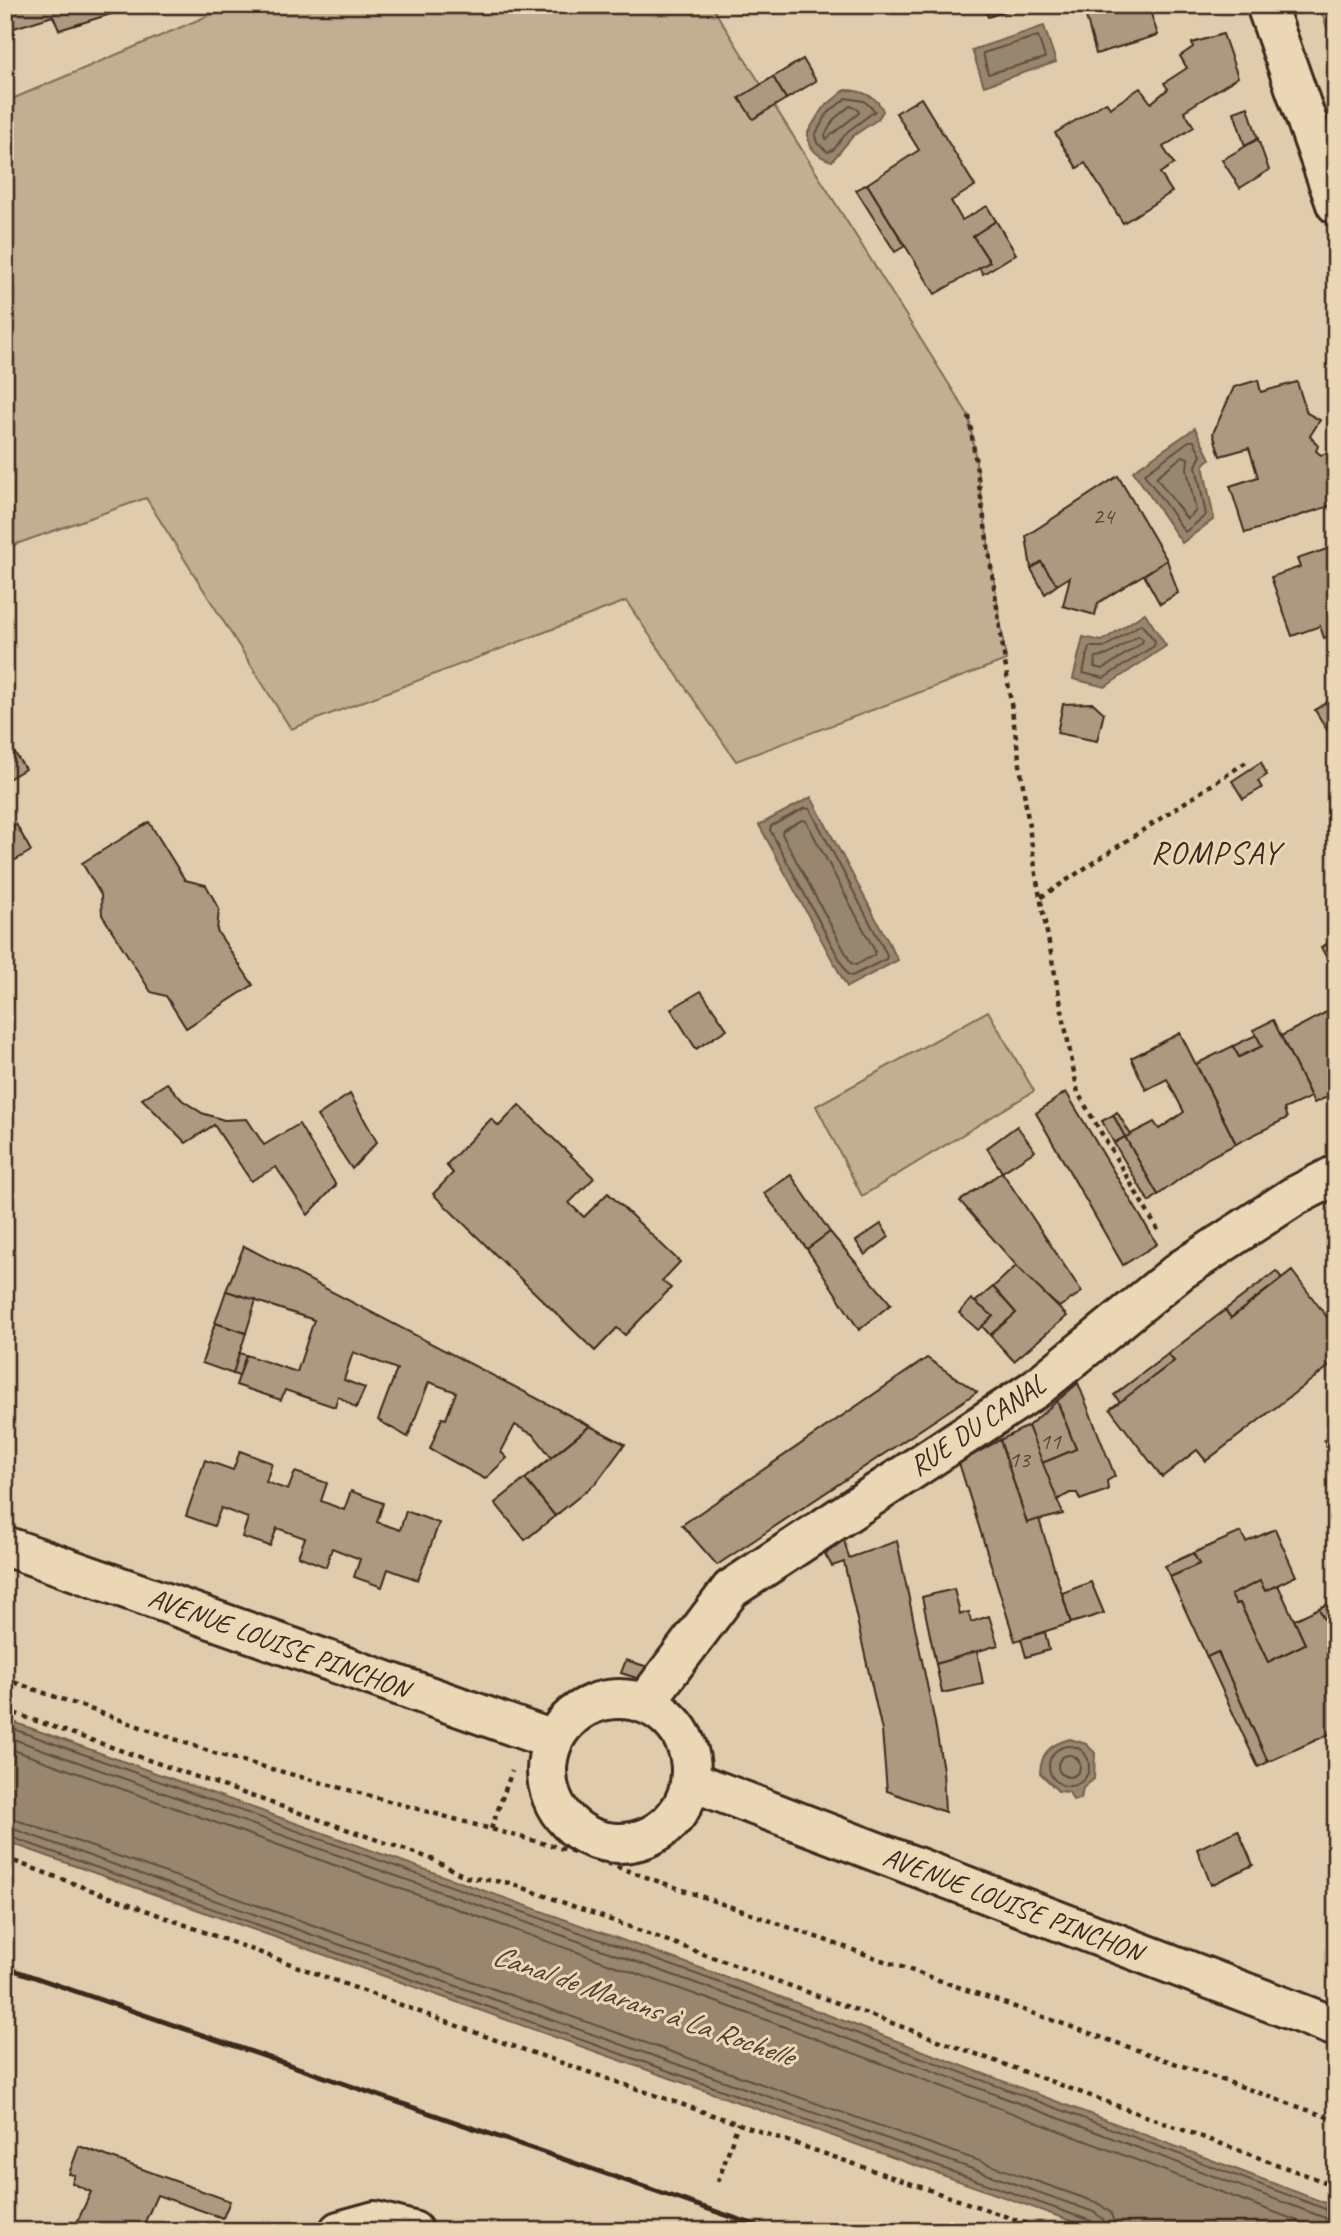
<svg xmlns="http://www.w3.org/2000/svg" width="1341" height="2236" font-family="Caveat,sans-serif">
  <rect width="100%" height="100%" fill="#e0ccac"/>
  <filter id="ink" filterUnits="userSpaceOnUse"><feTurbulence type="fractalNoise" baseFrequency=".0143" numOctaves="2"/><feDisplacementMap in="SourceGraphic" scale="14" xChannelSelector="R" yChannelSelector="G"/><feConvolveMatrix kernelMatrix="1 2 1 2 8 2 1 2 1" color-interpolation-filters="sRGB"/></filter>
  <g filter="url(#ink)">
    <g fill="#c2ae91" stroke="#7e6c58" stroke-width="2">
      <path d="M233 5H711L969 416 1006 660 736 761 626 601 291 729 146 498 5 548V102Z"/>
      <path d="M1319 5H1336V53Z"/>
      <path d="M988 1011 1034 1091 862 1196 816 1106Z"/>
    </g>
    <g fill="#98866e" stroke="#73614e" stroke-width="2">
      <path d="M1044 26 1056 62 984 86 972 50Z"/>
      <path d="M845 90C860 90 878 96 883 111L878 119 853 136 832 161C818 157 807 148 808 132L822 109Z"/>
      <path d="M1195 428 1210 459 1203 465 1214 519 1182 543 1133 471Z"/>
      <path d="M1145 613 1166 646 1105 687 1073 679 1083 637 1102 641Z"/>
      <path d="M811 797 898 960 847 987 759 825Z"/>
      <path d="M5 1719 770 1993 1336 2207V2231H1099L5 1841Z"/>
      <path d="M1070 1739 1086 1744 1095 1753 1094 1779 1083 1788 1081 1799 1073 1800 1069 1792 1058 1791 1040 1773C1041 1752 1051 1744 1070 1739Z"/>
    </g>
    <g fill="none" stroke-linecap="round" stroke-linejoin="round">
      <g stroke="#604f3e" stroke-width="2">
        <path d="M1038 36 1045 58 988 74 983 53Z"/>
        <path d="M846 98 864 101 875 111 848 131 834 149 828 152 817 143 815 135 827 114Z"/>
        <path d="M850 106 858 109 859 113 826 139 825 135 834 119Z"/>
        <path d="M1189 441H1194L1201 455 1196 466 1206 515 1185 532 1144 474Z"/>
        <path d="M1183 456 1188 458 1187 469 1196 511 1187 519 1156 477Z"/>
        <path d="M1141 624 1155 641 1154 646 1104 678 1083 673 1089 647H1105Z"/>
        <path d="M1138 636 1143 639 1142 643 1103 669 1094 667 1096 657 1108 655Z"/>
        <path d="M805 808 810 809 887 955 886 959 852 976 848 975 770 830 771 826Z"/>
        <path d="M802 820 806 821 875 951 874 955 856 965 851 963 782 834 783 830Z"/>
        <path d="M5 1726 768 2000 1336 2213"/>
        <path d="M5 1736 765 2008 1336 2222"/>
        <circle cx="1069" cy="1766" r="20"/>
        <path d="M5 1747 761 2018 1324 2231"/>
        <circle cx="1069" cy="1766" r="11"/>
        <path d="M5 1816 1098 2203 1111 2213 1116 2231"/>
        <path d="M5 1826 1094 2212 1103 2219 1106 2231"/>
        <path d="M5 1835 1091 2221 1097 2231"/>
      </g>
    </g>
    <g fill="#ad9980" stroke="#3b2a1e" stroke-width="2">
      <path d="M8 5H112L114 13 59 30 53 16 14 28Z"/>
      <path d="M984 5H1025L988 17Z"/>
      <path d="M1083 5H1148L1158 35 1096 54Z"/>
      <path d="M1223 34 1238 77 1184 111 1194 127 1163 147 1174 164 1160 173 1172 192 1123 223 1085 163 1077 168 1055 133 1106 102 1110 108 1140 88 1151 103 1168 89 1164 83 1187 68 1180 56 1193 47 1192 43Z"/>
      <path d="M803 59 816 81 786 99 773 77Z"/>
      <path d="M773 77 786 99 753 119 739 98Z"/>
      <path d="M921 98 975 186 951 201 962 220 987 206 996 221 973 236 990 262 935 294 867 184 919 150 896 113Z"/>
      <path d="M1248 107 1258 139 1245 146 1234 112Z"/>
      <path d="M1258 139 1269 170 1240 188 1222 160Z"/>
      <path d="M867 184 905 246 895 252 856 190Z"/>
      <path d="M996 221 1016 254 983 274 979 268 990 262 973 236Z"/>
      <path d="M1258 380 1261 392 1297 382 1307 413 1320 420 1310 436 1318 446 1316 451 1321 455 1336 450V504L1245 533 1230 486 1258 477 1249 448 1220 456 1213 433 1234 387Z"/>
      <path d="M1118 476 1167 560 1098 603 1095 615 1063 606 1070 577 1057 585 1041 562 1031 569 1026 536Z"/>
      <path d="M1336 546V634L1324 638 1320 626 1292 636 1271 577 1300 567 1297 559Z"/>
      <path d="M1167 560 1178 593 1160 604 1144 575Z"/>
      <path d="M1041 562 1057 585 1045 594 1031 569Z"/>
      <path d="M1336 696V745L1315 710Z"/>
      <path d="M1093 703 1104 713 1097 741 1057 733 1063 704Z"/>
      <path d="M5 738 25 769 5 781Z"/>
      <path d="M1261 762 1267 775 1258 781 1262 788 1243 799 1232 781Z"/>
      <path d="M149 822 185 880 206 885 219 909 217 931 253 985 186 1028 166 996 151 992 102 915 101 895 82 863Z"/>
      <path d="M16 824 31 851 5 866V831Z"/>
      <path d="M1336 939V976L1321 947Z"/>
      <path d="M701 991 727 1029 696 1049 671 1009Z"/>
      <path d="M1336 1007V1093L1314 1103 1281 1036Z"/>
      <path d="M1273 1020 1311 1097 1284 1109 1287 1118 1236 1144 1196 1064 1233 1046 1239 1057 1262 1046 1253 1030Z"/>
      <path d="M1180 1033 1236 1144 1208 1158 1158 1195 1125 1137 1154 1122 1159 1129 1184 1112 1167 1079 1146 1090 1131 1058Z"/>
      <path d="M1256 1035 1262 1046 1239 1057 1233 1046Z"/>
      <path d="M167 1083 182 1100 202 1113 224 1120 247 1119 264 1145 299 1124 336 1185 308 1215 276 1167 251 1181 214 1125 186 1143 142 1099Z"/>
      <path d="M1066 1092 1157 1244 1123 1265 1036 1113Z"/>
      <path d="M350 1094 377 1142 352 1169 317 1116Z"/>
      <path d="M519 1105 594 1178 569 1203 584 1217 608 1193 680 1262 662 1281 671 1288 625 1335 617 1328 595 1351 433 1194 453 1173 446 1165 491 1119 499 1126Z"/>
      <path d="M1117 1112 1131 1135 1125 1137 1113 1115Z"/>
      <path d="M1113 1115 1125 1137 1114 1143 1102 1121Z"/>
      <path d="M1017 1126 1035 1151 1002 1172 987 1148Z"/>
      <path d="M1125 1137 1158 1195 1149 1202 1114 1143Z"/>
      <path d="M1002 1172 1082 1292 1059 1307 1030 1281 960 1201Z"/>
      <path d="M791 1175 830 1232 807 1249 764 1193Z"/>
      <path d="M881 1224 889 1237 865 1255 856 1241Z"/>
      <path d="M830 1232 891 1304 859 1330 807 1249Z"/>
      <path d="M244 1246 590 1426 551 1457 534 1435 515 1425 501 1452 507 1458 485 1479 430 1449 442 1418 446 1419 456 1392 429 1382 408 1437 378 1420 397 1369 353 1352 344 1380 365 1388 356 1408 338 1396 335 1407 285 1390 281 1400 236 1385 246 1355 297 1372 314 1320 226 1291Z"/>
      <path d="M1016 1266 1067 1316 1014 1361 990 1335 1016 1313 993 1287Z"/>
      <path d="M1276 1271 1282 1278 1231 1318 1225 1310Z"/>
      <path d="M1292 1271 1336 1329V1361L1206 1461 1197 1450 1162 1477 1110 1409 1174 1361 1168 1354 1225 1310 1231 1318Z"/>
      <path d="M993 1287 1016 1313 990 1335 982 1326 993 1316 975 1302Z"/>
      <path d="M226 1291 256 1300 246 1333 215 1323Z"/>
      <path d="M971 1299 993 1316 978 1330 959 1313Z"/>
      <path d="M215 1323 246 1333 233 1374 202 1363Z"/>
      <path d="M239 1353 246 1355 239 1376 233 1374Z"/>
      <path d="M1168 1354 1174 1361 1120 1402 1114 1395Z"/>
      <path d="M927 1358 977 1392 717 1565 682 1525Z"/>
      <path d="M1078 1383 1115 1476 1107 1481 1108 1490 1080 1500 1077 1493H1070L1057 1500 1042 1463 1076 1449 1057 1401Z"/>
      <path d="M1057 1401 1076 1449 1042 1463 1028 1426Z"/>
      <path d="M590 1426 625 1444 596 1483 555 1516 525 1479Z"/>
      <path d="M1028 1426 1063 1514 1027 1523 1000 1440Z"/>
      <path d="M1336 1435V1466L1324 1440Z"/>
      <path d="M1000 1440 1027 1523 1039 1519 1071 1623 1015 1641 959 1463Z"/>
      <path d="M240 1451 272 1463 266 1482 288 1490 295 1472 327 1483 321 1501 344 1510 351 1491 383 1503 377 1522 400 1530 406 1511 439 1523 418 1580 388 1569 382 1587 354 1577 360 1559 332 1548 326 1567 298 1556 305 1538 277 1528 270 1546 242 1537 248 1518 221 1508 214 1526 186 1516 205 1460 233 1470Z"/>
      <path d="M525 1479 555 1516 525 1540 495 1503Z"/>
      <path d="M1275 1529 1296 1576 1265 1591 1260 1581 1231 1595 1236 1604 1240 1603 1268 1662 1305 1644 1294 1620 1319 1608 1324 1619 1336 1613V1731L1268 1762 1218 1652 1207 1657 1170 1577 1199 1564 1193 1553 1241 1532 1246 1542Z"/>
      <path d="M844 1540 849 1558 897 1541 935 1723 943 1770 945 1812 887 1791 882 1731 844 1562 832 1566 825 1554Z"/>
      <path d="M1193 1553 1199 1564 1170 1577 1165 1566Z"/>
      <path d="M1260 1581 1265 1591 1278 1585 1305 1644 1268 1662 1240 1603 1236 1604 1231 1595Z"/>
      <path d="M1091 1582 1104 1613 1071 1623 1062 1593Z"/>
      <path d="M954 1589 960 1614 969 1612 971 1622 989 1616 998 1645 936 1664 922 1597Z"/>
      <path d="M1336 1600V1613L1324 1619 1319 1608Z"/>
      <path d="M1045 1632 1049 1650 1026 1657 1021 1639Z"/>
      <path d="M977 1651 983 1684 942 1693 936 1664Z"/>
      <path d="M1218 1652 1268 1762 1258 1767 1207 1657Z"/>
      <path d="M626 1660 651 1668 646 1681 621 1673Z"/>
      <path d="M1238 1830 1253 1865 1211 1885 1197 1849Z"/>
      <path d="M79 2146 230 2201 223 2218 157 2195 141 2231H73L91 2192 72 2183 75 2175 69 2174Z"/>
    </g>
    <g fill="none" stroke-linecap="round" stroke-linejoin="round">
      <g stroke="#3b2a1e" stroke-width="44">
        <g id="minor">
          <path d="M1266 5 1336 204"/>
          <path d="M5 1546 553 1740"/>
          <circle cx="619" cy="1771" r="72"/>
          <path d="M645 1703 731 1589 1035 1389 1181 1270 1293 1197 1336 1175"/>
          <path d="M691 1781 1336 2027"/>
          <path d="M339 2231 375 2221 413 2231"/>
        </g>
      </g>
      <g stroke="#3b2a1e" stroke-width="4.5" stroke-dasharray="5 5" stroke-linecap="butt">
        <path d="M969 416 1037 881 1078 1093 1159 1232"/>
        <path d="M1041 897 1248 761"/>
        <path d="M5 1679 217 1754 575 1852 1336 2120"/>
        <path d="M5 1710 432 1859 466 1877 510 1883 1336 2186"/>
        <path d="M491 1829 512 1771"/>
        <path d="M5 1858 490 2038 1048 2231"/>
        <path d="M718 2182 738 2123"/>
      </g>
      <use href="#minor" stroke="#ebd7b5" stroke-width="38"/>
      <path stroke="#3b2a1e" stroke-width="5" d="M5 1967 772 2231"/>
    </g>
  </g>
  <g text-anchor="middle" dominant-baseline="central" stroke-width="6" stroke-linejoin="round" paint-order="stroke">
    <g font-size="24" fill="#584636">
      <text x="1103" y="516">24</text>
      <text x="1050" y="1441">11</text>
      <text x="1019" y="1459">13</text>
    </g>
    <g font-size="28" fill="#3b2a1e" stroke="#ebd7b5">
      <text transform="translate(977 1425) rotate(-34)">RUE DU CANAL</text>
      <text transform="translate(279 1643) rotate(20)">AVENUE LOUISE PINCHON</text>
      <text transform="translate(1013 1904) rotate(21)">AVENUE LOUISE PINCHON</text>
    </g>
    <g font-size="30" font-style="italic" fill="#524132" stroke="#ebd7b5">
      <text transform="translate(643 2005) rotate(19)">Canal de Marans à La Rochelle</text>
    </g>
    <g font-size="32" letter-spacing="2" fill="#3b2a1e" stroke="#ebd7b5">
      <text x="1216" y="852">ROMPSAY</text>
    </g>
  </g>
  <rect width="1341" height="2236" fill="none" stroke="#ebd7b5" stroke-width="28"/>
  <rect x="14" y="14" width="1313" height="2208" fill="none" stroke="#3b2a1e" stroke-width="2.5" filter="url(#ink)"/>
</svg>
